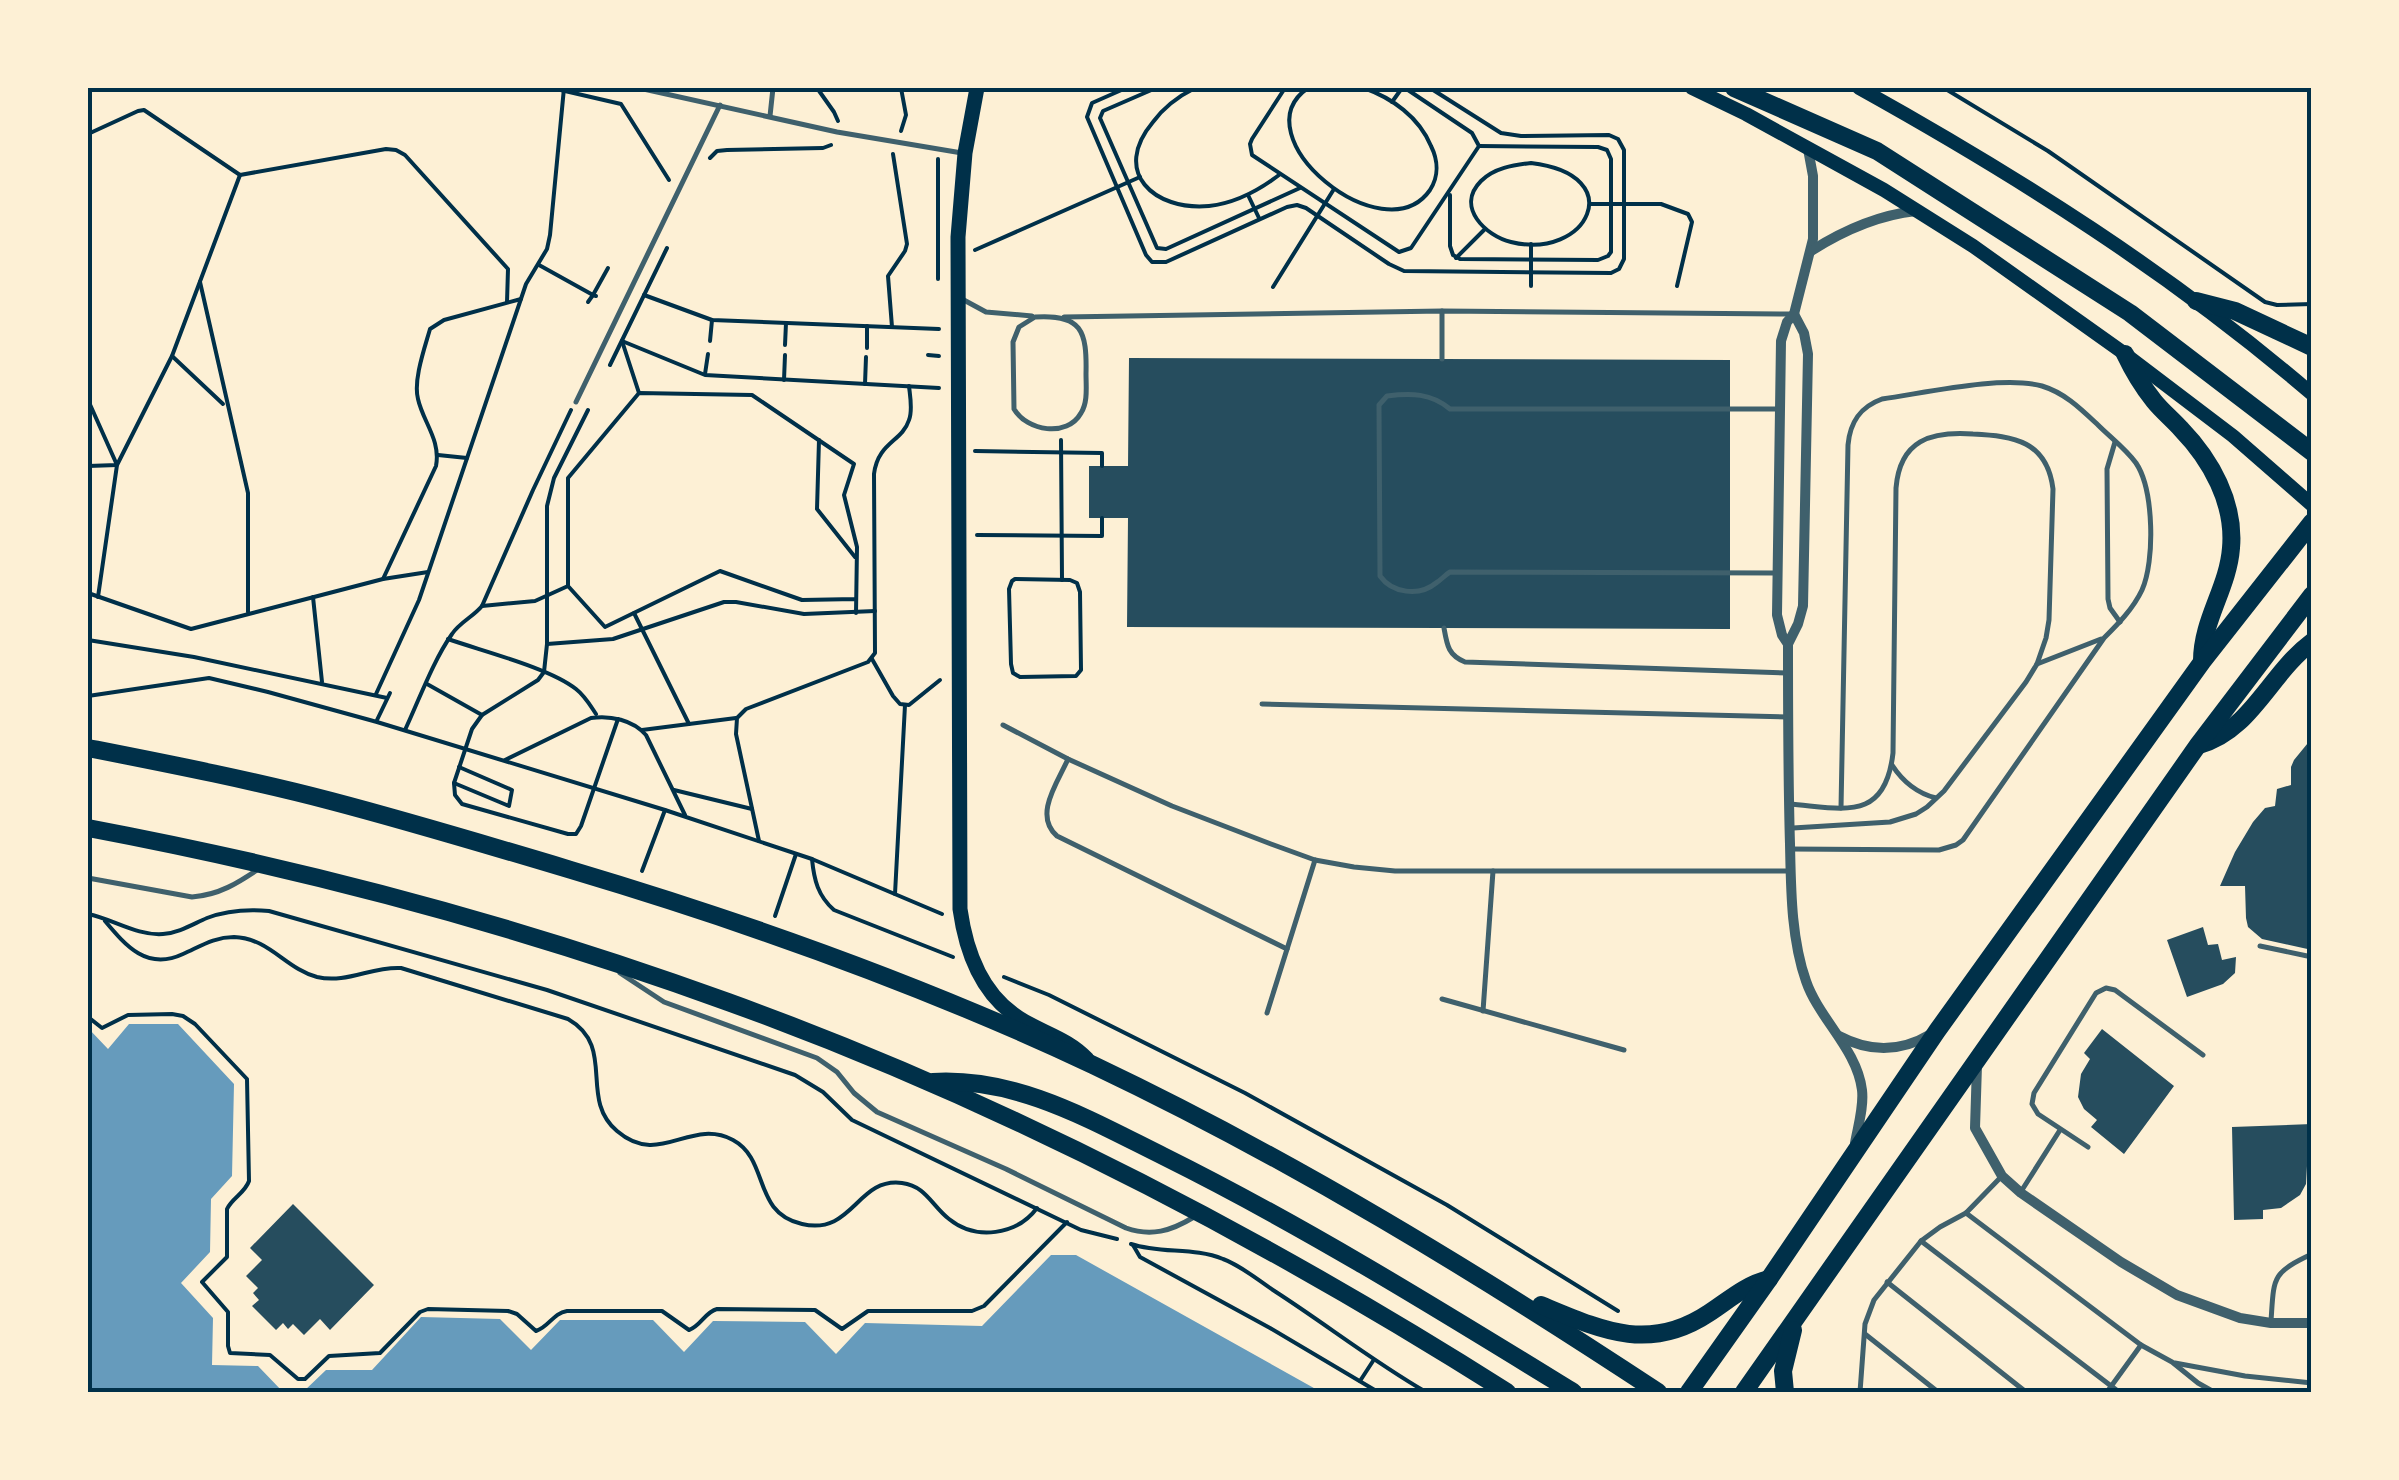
<svg xmlns="http://www.w3.org/2000/svg" width="2399" height="1480" font-family="'Varela Round',sans-serif">
  <rect width="100%" height="100%" fill="#fdf0d5"/>
  <g fill="#669bbc">
    <path d="M129 1024H178L234 1084 232 1176 211 1199 210 1252 181 1283 213 1318 212 1365 258 1366 283 1392H88V1028L108 1049Z"/>
    <path d="M1051 1255H1076L1321 1392H303L326 1370H372L421 1317 500 1319 531 1350 560 1320H653L684 1352 713 1321 805 1322 836 1354 865 1323 982 1326Z"/>
  </g>
  <g fill="#264d5e">
    <path d="M1129 358 1730 360V629L1127 627 1128 518H1089V466H1128Z"/>
    <path d="M2312 738V950L2262 939 2248 927 2246 918 2245 886H2220L2235 852 2253 822 2265 808 2275 806 2277 789 2291 785V767L2294 760Z"/>
    <path d="M2203 927 2208 945 2218 944 2222 960 2236 957 2235 973 2223 984 2187 997 2167 940Z"/>
    <path d="M2102 1029 2174 1086 2124 1154 2091 1127 2097 1120 2084 1109 2078 1097 2081 1074 2090 1059 2084 1053Z"/>
    <path d="M2312 1124V1166H2307L2306 1184 2300 1195 2281 1208 2263 1210V1219L2234 1220 2232 1127Z"/>
    <path d="M293 1204 374 1285 330 1330 320 1319 304 1335 293 1324 288 1329 283 1323 276 1330 252 1306 259 1300 253 1293 258 1288 246 1276 262 1260 250 1248Z"/>
  </g>
  <g fill="none" stroke-linecap="round" stroke-linejoin="round">
    <g stroke="#003049" stroke-width="4">
      <path d="M552 88 621 104 669 180"/>
      <path d="M817 88 834 112 838 121"/>
      <path d="M901 88 906 115 901 131"/>
      <path d="M1126 88 1092 103 1087 117 1146 255 1152 262H1166L1287 207 1297 205 1306 208 1389 264 1404 271 1611 273 1619 269 1624 259V150L1618 139 1609 135 1521 136 1501 133 1430 88"/>
      <path d="M1156 88 1103 111 1100 118 1157 248 1166 249 1300 188"/>
      <path d="M1195 88C1179 96 1164 107 1153 122 1111 172 1154 211 1209 206 1236 203 1258 191 1279 175"/>
      <path d="M1285 88 1252 139 1250 144 1252 155 1399 252 1411 248 1479 146 1472 133 1405 88"/>
      <path d="M1308 88C1238 136 1384 256 1430 190 1439 176 1438 160 1431 146 1419 117 1392 98 1364 88"/>
      <path d="M1944 88 2048 151 2265 302 2277 305 2312 304"/>
      <path d="M1392 102 1402 88"/>
      <path d="M88 134 138 111 144 110 240 175 386 149 396 150 405 155 508 269 507 302"/>
      <path d="M710 158 717 151 727 150 823 148 831 145"/>
      <path d="M938 159V279"/>
      <path d="M1531 163C1631 175 1587 261 1511 242 1486 236 1455 207 1481 181 1494 168 1513 165 1531 163Z"/>
      <path d="M1248 195 1259 218"/>
      <path d="M1450 195V246L1453 255 1460 259 1598 260 1608 256 1611 252V159L1607 150 1598 147 1479 146"/>
      <path d="M1590 204H1661L1688 214 1692 222 1677 286"/>
      <path d="M1531 244V286"/>
      <path d="M975 250 1140 177"/>
      <path d="M1456 258 1484 230"/>
      <path d="M539 265 593 295 588 302"/>
      <path d="M200 282 248 493V612"/>
      <path d="M1273 287 1334 189"/>
      <path d="M644 295 712 320 939 329"/>
      <path d="M596 296 593 295 608 268"/>
      <path d="M892 327 888 276 905 251 907 244 893 154"/>
      <path d="M622 341 705 375 939 388"/>
      <path d="M622 341 639 393"/>
      <path d="M710 341 712 320"/>
      <path d="M785 345 786 323"/>
      <path d="M867 348V326"/>
      <path d="M928 355 939 356"/>
      <path d="M172 356 223 404"/>
      <path d="M610 365 667 248"/>
      <path d="M705 374 708 354"/>
      <path d="M784 380 785 355"/>
      <path d="M865 384 866 357"/>
      <path d="M88 400 117 465 88 466"/>
      <path d="M588 410 554 478 547 506V644L544 672 538 680 482 715 472 729 454 783 455 795 462 804 568 834H576L581 826 618 719"/>
      <path d="M819 440 817 509 855 557"/>
      <path d="M1061 440 1062 580"/>
      <path d="M975 451 1102 453V466"/>
      <path d="M438 455 467 458"/>
      <path d="M977 535 1102 536V518"/>
      <path d="M383 579 436 466C441 440 423 422 418 399 413 380 425 347 430 329L444 320 521 299"/>
      <path d="M1015 579 1070 580 1077 583 1080 592 1081 670 1076 676 1020 677 1013 673 1011 664 1009 589 1012 581Z"/>
      <path d="M88 593 191 629 383 579 428 572"/>
      <path d="M98 597 117 465 172 356 240 175"/>
      <path d="M313 597 322 682"/>
      <path d="M856 599 802 600 720 571 605 627 568 586V478L639 393 752 395 854 464 844 495 857 547 856 613"/>
      <path d="M482 606 535 601 568 586"/>
      <path d="M634 613 689 724"/>
      <path d="M448 639C482 651 550 668 576 689 585 696 590 705 596 714"/>
      <path d="M88 640 194 657 387 698"/>
      <path d="M547 644 613 639 724 602H736L804 614 875 611"/>
      <path d="M872 659 893 696 900 704 909 705 940 680"/>
      <path d="M427 684 482 715"/>
      <path d="M376 694 419 600 526 284 547 249 550 235 564 88"/>
      <path d="M88 696 209 678 268 692 377 722 665 810 812 859 942 914"/>
      <path d="M377 720 390 693"/>
      <path d="M405 730C419 700 433 661 452 634 460 622 473 617 482 606L533 490 571 410"/>
      <path d="M642 730 736 718"/>
      <path d="M505 760 591 718C610 715 633 720 646 735L685 815"/>
      <path d="M454 783 509 806 512 790 459 767"/>
      <path d="M674 790 752 809"/>
      <path d="M759 841 736 734 737 718 746 709 868 662 875 653 874 474C878 442 902 442 909 420 913 410 910 396 909 386"/>
      <path d="M812 859C814 880 818 896 834 910L953 957"/>
      <path d="M642 871 665 810"/>
      <path d="M895 894 905 705"/>
      <path d="M88 914C113 919 137 936 163 934 179 933 193 924 207 918 228 910 247 909 269 911L547 990 795 1075 823 1092 852 1120 1081 1230 1117 1239"/>
      <path d="M775 916 796 854"/>
      <path d="M105 921C126 946 147 971 183 954 201 946 214 937 234 937 269 938 286 969 317 977 347 984 372 966 401 968L568 1019C617 1047 578 1098 617 1131 660 1168 690 1117 733 1140 770 1160 752 1213 802 1224 853 1236 857 1177 902 1183 926 1186 932 1206 949 1219 976 1241 1017 1235 1037 1208"/>
      <path d="M1004 977 1049 995 1245 1093 1447 1205 1618 1311"/>
      <path d="M88 1017 102 1028 128 1015 172 1014 183 1016 195 1024 247 1079 249 1181C245 1193 232 1198 227 1209V1257L202 1282 228 1312V1346L230 1353 270 1355 298 1379H305L329 1356 380 1353 420 1312 428 1309 508 1311 517 1314 536 1331C549 1327 553 1313 567 1311H662L689 1330C701 1326 705 1312 717 1309L815 1310 842 1329 868 1311H972L984 1306 1067 1222"/>
      <path d="M1131 1244C1161 1254 1194 1247 1223 1259 1242 1266 1259 1281 1276 1292 1327 1325 1374 1362 1426 1392"/>
      <path d="M1133 1245 1140 1257 1270 1328 1378 1392"/>
      <path d="M1360 1381 1373 1361"/>
    </g>
    <g stroke="#3f606c" stroke-width="5">
      <path d="M639 88 837 132 962 153"/>
      <path d="M770 116 773 88"/>
      <path d="M962 299 986 312 1032 316"/>
      <path d="M1035 317C1082 314 1087 331 1086 374 1086 387 1088 402 1081 413 1067 438 1027 431 1014 409L1013 342 1019 327Z"/>
      <path d="M1064 317 1442 311 1791 314"/>
      <path d="M1442 359V311"/>
      <path d="M576 402 720 105"/>
      <path d="M2115 442 2107 469 2108 599 2110 608 2120 622"/>
      <path d="M1776 573 1450 572C1445 575 1441 580 1436 583 1419 597 1392 593 1380 576L1379 405 1387 396C1411 393 1431 393 1450 409H1780"/>
      <path d="M1444 628C1447 645 1448 655 1465 662L1788 673"/>
      <path d="M2037 664 2101 639"/>
      <path d="M1262 704 1788 717"/>
      <path d="M1003 725 1068 759 1172 806 1271 844 1315 860 1354 867 1395 871H1791"/>
      <path d="M1068 759C1058 782 1033 815 1057 836L1287 949"/>
      <path d="M1892 765C1903 782 1916 793 1936 798"/>
      <path d="M1789 804C1843 808 1885 823 1893 753L1896 488C1900 440 1931 431 1973 434 2014 436 2047 441 2053 489L2049 620 2046 638 2037 664 2026 682 1944 791 1927 807 1916 814 1890 822 1793 828"/>
      <path d="M1790 849 1939 850 1956 845 1963 840 2104 638C2118 624 2133 609 2142 590 2155 561 2154 490 2136 463 2126 449 2110 437 2098 425 2081 409 2065 393 2042 386 2002 375 1925 393 1882 399 1860 407 1850 422 1848 445L1841 808"/>
      <path d="M88 878 192 897C219 895 238 883 260 868"/>
      <path d="M2260 946 2312 957"/>
      <path d="M620 973 664 1002 817 1058 837 1072 854 1093 877 1112 1006 1169 1126 1228C1151 1237 1171 1231 1194 1217"/>
      <path d="M1442 999 1624 1050"/>
      <path d="M1483 1011 1493 871"/>
      <path d="M1267 1013 1315 860"/>
      <path d="M2088 1147 2038 1114 2032 1104 2034 1093 2096 993 2106 988 2115 990 2203 1055"/>
      <path d="M2022 1190 2060 1130"/>
      <path d="M1966 1213 2141 1345 2172 1362 2198 1383 2214 1392"/>
      <path d="M1921 1241 2119 1392"/>
      <path d="M1887 1282 2026 1392"/>
      <path d="M2271 1321C2274 1278 2271 1273 2312 1254"/>
      <path d="M1865 1334 1938 1392"/>
      <path d="M2175 1363 2245 1376 2312 1383"/>
      <path d="M1860 1392 1865 1324 1874 1300 1921 1241 1940 1227 1966 1213 2000 1178"/>
      <path d="M2107 1392 2141 1345"/>
    </g>
    <g stroke="#3f606c" stroke-width="10">
      <path d="M1808 149 1813 176V239L1794 314 1787 322 1781 341 1777 615 1782 635 1788 644C1788 710 1788 777 1790 844 1791 889 1791 938 1806 981 1819 1019 1857 1049 1862 1090 1864 1107 1858 1126 1855 1143"/>
      <path d="M1811 251C1844 230 1878 215 1916 211"/>
      <path d="M1788 644 1798 624 1803 606 1808 354 1804 333 1794 314"/>
      <path d="M1839 1036C1871 1053 1901 1052 1931 1034"/>
      <path d="M1977 1065 1975 1128 2002 1176 2021 1193 2121 1262 2177 1295 2240 1318 2271 1323H2312"/>
    </g>
    <g stroke="#003049" stroke-width="14">
      <path d="M1692 88 1746 114 1884 190 1973 246 2125 354 2233 436 2312 505"/>
      <path d="M1859 88C2019 177 2172 274 2312 394"/>
    </g>
    <path stroke="#003049" stroke-width="15" d="M977 88 965 153 958 237 960 909C966 952 981 994 1019 1018 1042 1033 1067 1038 1087 1059"/>
    <g stroke="#003049" stroke-width="18">
      <path d="M1734 88 1877 151 2130 313 2312 452"/>
      <path d="M2196 301 2235 311 2312 347"/>
      <path d="M2125 354C2133 371 2142 386 2154 401 2162 411 2172 419 2181 429 2211 460 2235 503 2231 548 2228 588 2202 620 2202 661"/>
      <path d="M2199 745C2251 731 2270 673 2312 642"/>
      <path d="M88 748C169 764 251 780 331 801 411 822 491 846 571 870 749 923 925 986 1093 1065 1291 1159 1476 1272 1658 1392"/>
      <path d="M88 828C305 869 520 926 728 1002 1002 1101 1262 1237 1507 1392"/>
      <path d="M933 1082C1017 1077 1090 1120 1163 1156 1304 1226 1438 1309 1573 1392"/>
      <path d="M1541 1305C1601 1330 1649 1353 1709 1313 1729 1300 1745 1285 1769 1279"/>
      <path d="M1689 1392 1769 1279 1937 1031 2202 662 2312 522"/>
      <path d="M1744 1392 2198 745 2312 595"/>
      <path d="M1785 1392 1783 1371 1793 1330"/>
    </g>
  </g>
  <rect width="2399" height="1480" fill="none" stroke="#fdf0d5" stroke-width="180"/>
  <rect x="90" y="90" width="2219" height="1300" fill="none" stroke="#003049" stroke-width="4"/>
</svg>
